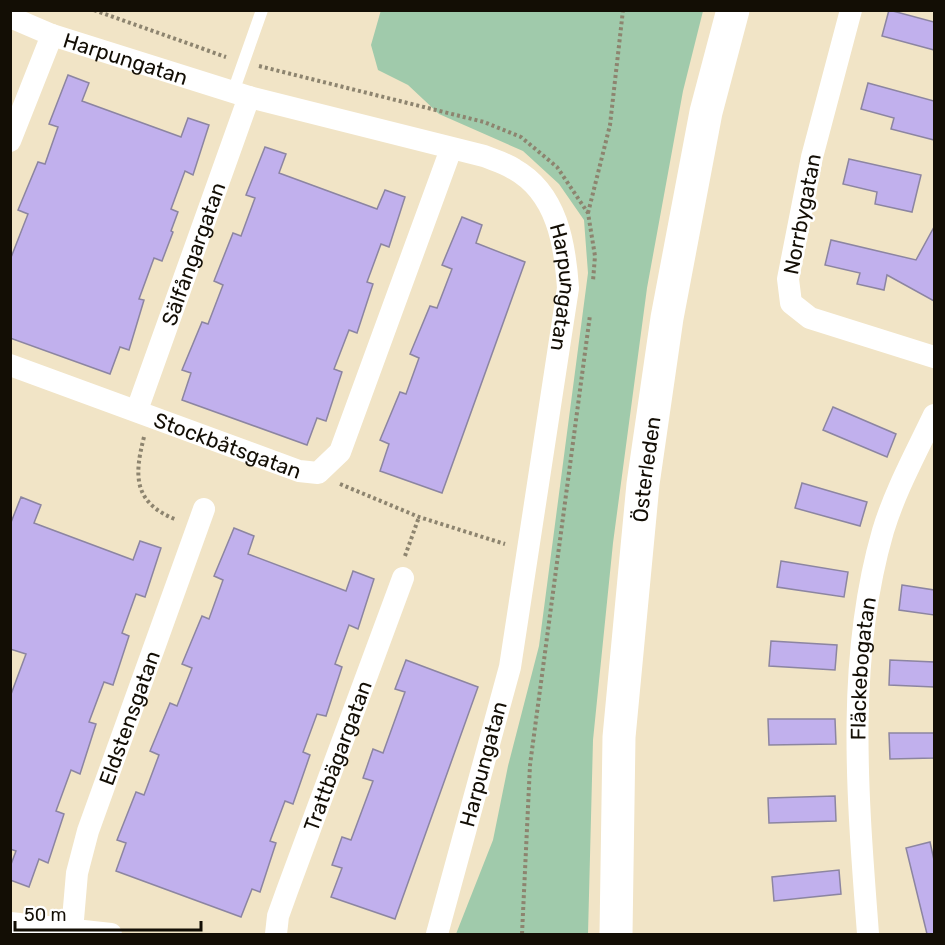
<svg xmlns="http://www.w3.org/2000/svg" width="945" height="945" font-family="Rubik,sans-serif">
  <rect width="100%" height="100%" fill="#f1e4c6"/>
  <path fill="#a0caab" d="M381 10 703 11 683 91 647 288 613 543 593 740 588 934H456L493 840 508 766 539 646 588 273 584 220 559 184 523 151 439 114 408 85 378 70 371 45Z"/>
  <g fill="#c1b0ed" stroke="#8c85a1" stroke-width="1.5">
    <path d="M889 10 934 22V50L882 36Z"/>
    <path d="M68 75 89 83 82 101 181 137 188 118 209 125 193 175 185 171 171 209 178 212 171 231 173 232 162 261 154 258 139 299 144 300 129 350 120 347 110 374 10 338V260L28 214 18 210 38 162 45 164 58 127 49 124Z"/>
    <path d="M868 83 934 101V140L891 129 894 118 861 109Z"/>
    <path d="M265 147 286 154 279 173 377 209 385 190 405 197 389 247 381 244 367 282 373 284 357 333 349 330 334 369 342 372 326 421 317 418 307 445 182 400 191 373 182 370 202 322 208 324 223 285 214 281 233 233 241 236 255 198 246 195Z"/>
    <path d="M849 159 921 175 912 212 875 204 877 192 843 184Z"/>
    <path d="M462 217 482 225 476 243 525 262 442 493 380 471 389 444 380 440 400 392 406 394 419 358 410 354 430 306 437 308 452 269 442 265Z"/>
    <path d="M934 227V301L887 275 884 290 857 284 860 273 825 265 831 240 916 260Z"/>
    <path d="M833 407 896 434 887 457 823 430Z"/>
    <path d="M802 483 867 502 860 526 795 508Z"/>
    <path d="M21 497 41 505 34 523 133 560 140 541 161 548 145 597 136 594 122 633 129 636 113 685 104 682 89 722 96 724 80 774 71 770 56 811 64 814 48 863 39 859 29 887 10 880V867L16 851 10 849V697L26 654 10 649V525Z"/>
    <path d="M234 528 254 536 248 554 346 591 353 571 374 579 358 629 349 625 335 664 342 667 326 716 317 714 303 752 310 755 293 804 285 801 270 841 276 843 260 892 252 889 241 917 116 871 126 843 117 840 136 792 144 795 159 755 150 751 170 703 177 706 192 668 182 664 202 616 209 619 223 580 214 576Z"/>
    <path d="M781 561 848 572 844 597 777 587Z"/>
    <path d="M902 585 934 590V615L899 610Z"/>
    <path d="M771 641 837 645 835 670 769 666Z"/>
    <path d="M406 660 478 687 395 919 331 897 342 868 332 865 342 837 351 840 373 781 363 778 373 749 383 753 405 692 395 689Z"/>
    <path d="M890 660 934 662V687L889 685Z"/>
    <path d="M768 719H835L836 744 769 745Z"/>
    <path d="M889 733H934V758L890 759Z"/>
    <path d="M835 796 836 821 769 823 768 798Z"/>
    <path d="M930 842 934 860V934H927L906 848Z"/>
    <path d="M839 870 841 894 774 901 772 877Z"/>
  </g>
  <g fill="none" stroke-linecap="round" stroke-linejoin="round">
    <g stroke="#8d846f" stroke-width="4" stroke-dasharray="3 3" stroke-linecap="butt">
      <path d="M94 10 226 57"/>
      <path d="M259 66 484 122 521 137 557 167 588 213 595 256 593 281"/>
      <path d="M588 213 610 125 623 10"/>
      <path d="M144 437C134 476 133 503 177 520"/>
      <path d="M340 484 419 517 505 544"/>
      <path d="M405 556 419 517"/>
      <path d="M522 934 530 765 590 315"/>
    </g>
    <path stroke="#fff" stroke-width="12" d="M233 92 262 10"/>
    <g stroke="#fff" stroke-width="22">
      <path d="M851 10 812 157 788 279 791 303 810 318 934 357"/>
      <path id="s1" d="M10 17 52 35 249 97 484 156C494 160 505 163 514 169 557 193 565 244 568 288L510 667 437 934"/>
      <path d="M10 141 52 35"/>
      <path id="s2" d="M10 365 299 471 318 473 340 452 451 149"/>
      <path id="s3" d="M137 410 249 97"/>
      <path d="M10 923 111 934"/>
      <path id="s4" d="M72 931 77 873 88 831 204 509"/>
      <path id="s5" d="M276 934 278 916 287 891 403 578"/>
      <path id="s6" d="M868 934C858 801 845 662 883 531 895 491 916 453 934 415"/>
    </g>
    <path stroke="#fff" stroke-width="33" id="s7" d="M616 934 619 737 643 484 667 318 706 112 733 10"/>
  </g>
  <g text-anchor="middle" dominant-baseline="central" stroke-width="5" stroke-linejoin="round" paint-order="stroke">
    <g font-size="21" fill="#130e05" stroke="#fff">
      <text stroke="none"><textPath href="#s1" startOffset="123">Harpungatan</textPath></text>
      <text transform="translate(802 214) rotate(-79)">Norrbygatan</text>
      <text stroke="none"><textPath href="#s3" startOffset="166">Sälfångargatan</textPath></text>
      <text stroke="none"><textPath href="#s1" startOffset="663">Harpungatan</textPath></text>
      <text stroke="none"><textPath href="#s2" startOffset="232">Stockbåtsgatan</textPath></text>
      <text stroke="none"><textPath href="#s7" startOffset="466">Österleden</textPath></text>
      <text stroke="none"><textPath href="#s6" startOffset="266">Fläckebogatan</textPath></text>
      <text stroke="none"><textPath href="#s4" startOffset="222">Eldstensgatan</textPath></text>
      <text stroke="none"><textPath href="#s5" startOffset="189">Trattbägargatan</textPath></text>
      <text transform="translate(483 764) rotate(-75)">Harpungatan</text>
    </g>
  </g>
  <rect width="945" height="945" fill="none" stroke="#130e05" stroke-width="24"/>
  <path d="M15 921v9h186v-9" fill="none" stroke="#130e05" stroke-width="3"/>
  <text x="24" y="921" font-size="18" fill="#130e05" stroke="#ffffff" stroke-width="4.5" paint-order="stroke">50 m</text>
</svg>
